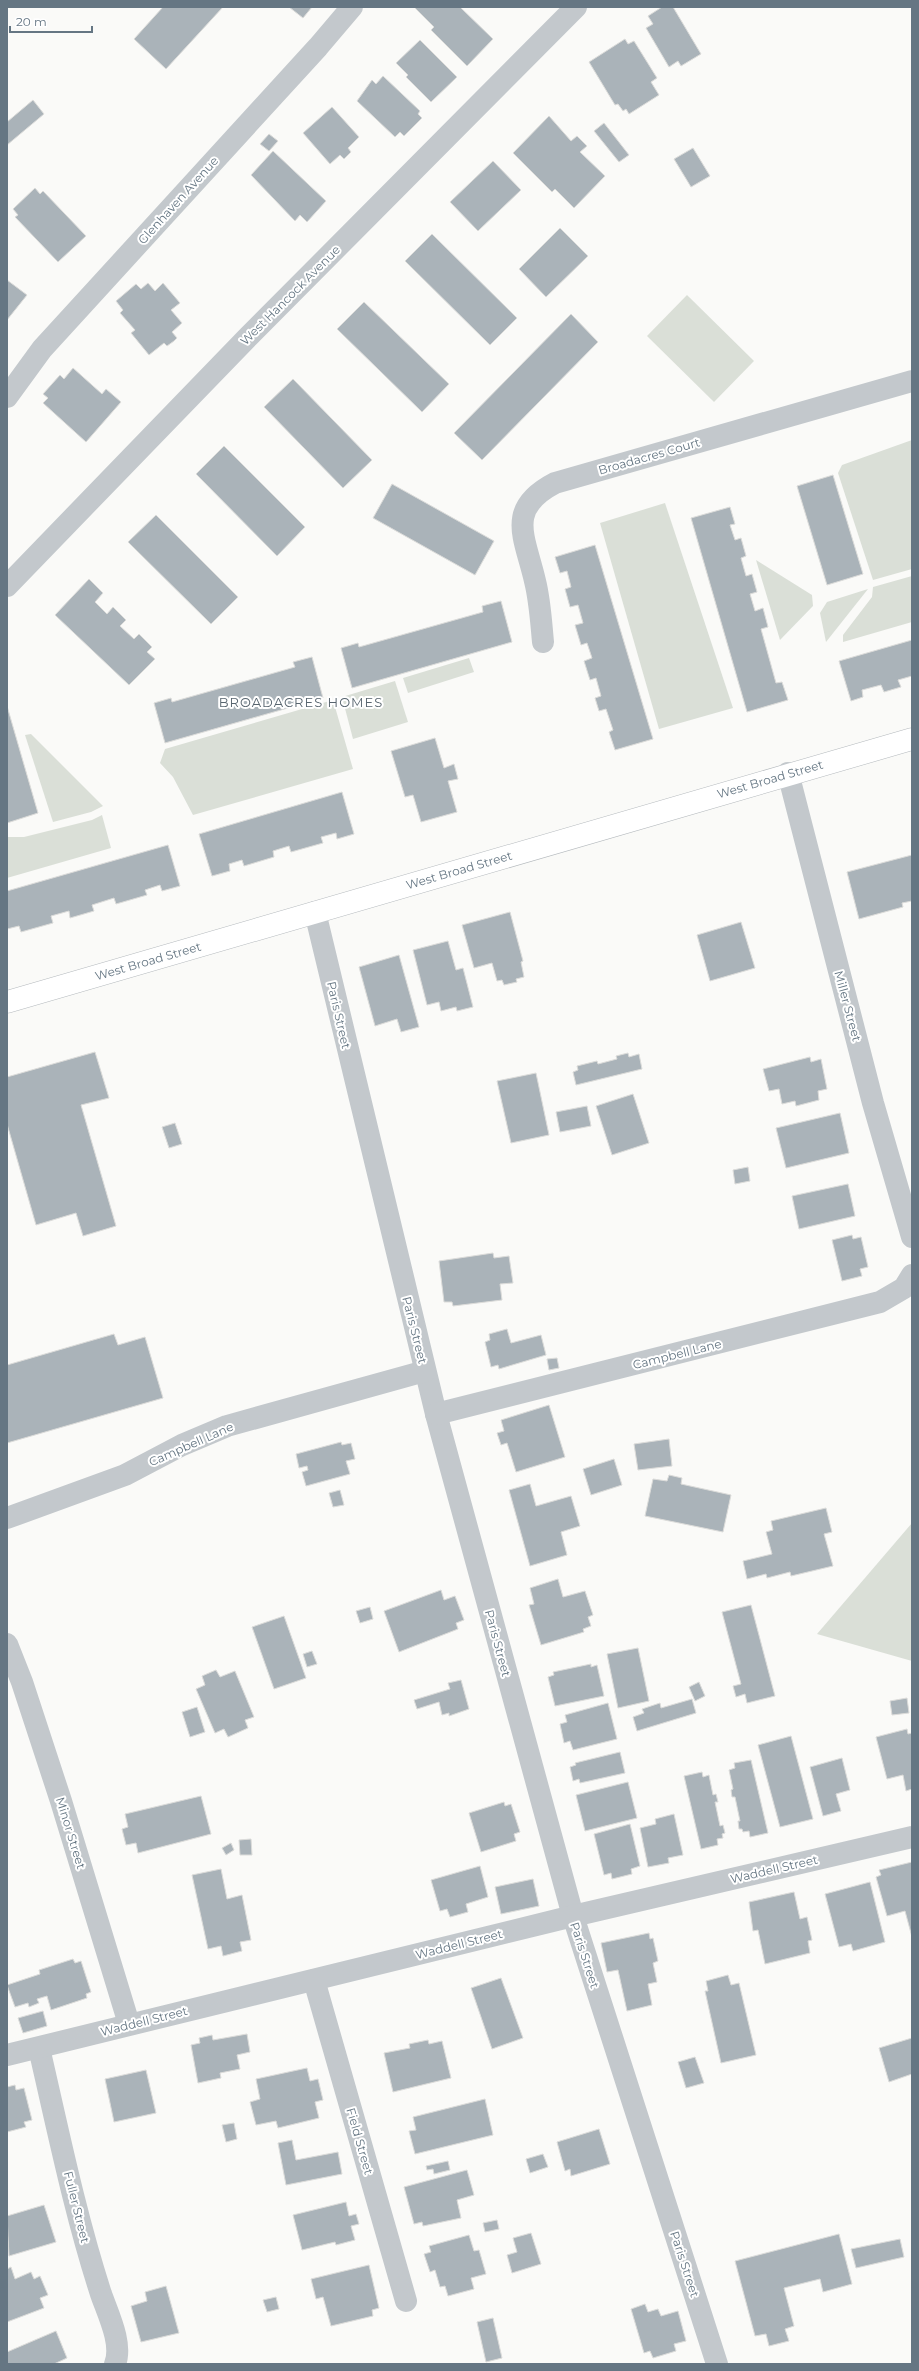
<svg xmlns="http://www.w3.org/2000/svg" width="919" height="2371" font-family="Montserrat,sans-serif">
  <rect width="100%" height="100%" fill="#fafaf8"/>
  <g fill="#dadfd7">
    <path d="M687 295 754 361 714 402 647 336Z"/>
    <path d="M912 440V569L873 580 838 473 842 465Z"/>
    <path d="M665 503 733 708 659 729 600 523Z"/>
    <path d="M756 560 812 595 813 606 780 640Z"/>
    <path d="M912 576V622L843 642V635L872 597 873 587Z"/>
    <path d="M868 589 826 642 820 613 827 602Z"/>
    <path d="M469 658 474 672 408 693 403 678Z"/>
    <path d="M395 681 408 722 353 739 342 697Z"/>
    <path d="M333 700 353 769 193 815 173 777 160 763 165 749Z"/>
    <path d="M31 734 103 806 91 812 53 822 25 735Z"/>
    <path d="M102 815 111 848 7 878V837H24L92 820Z"/>
    <path d="M912 1523V1661L817 1634Z"/>
  </g>
  <g fill="#aab3b9" stroke="#dcdcda">
    <path d="M163 7H223L166 69 134 39Z"/>
    <path d="M289 7H312L303 18Z"/>
    <path d="M414 7H460L493 39 467 66 431 30 434 27Z"/>
    <path d="M662 7H673L701 54 681 66 678 61 669 67 646 28 653 24 648 16Z"/>
    <path d="M625 39 628 44 634 41 657 78 651 82 659 95 629 114 626 109 623 111 618 104 615 105 589 62Z"/>
    <path d="M420 40 457 77 431 102 406 77 408 75 396 63Z"/>
    <path d="M383 76 420 111 418 114 422 118 404 136 400 132 395 137 357 101 372 80 376 84Z"/>
    <path d="M33 100 44 114 7 145V122Z"/>
    <path d="M332 107 359 137 348 148 351 152 344 159 340 155 330 164 303 133Z"/>
    <path d="M549 116 571 141 577 136 587 146 580 152 605 176 574 208 555 189 552 192 513 153Z"/>
    <path d="M604 123 629 155 619 162 594 131Z"/>
    <path d="M269 134 278 141 269 151 260 144Z"/>
    <path d="M693 148 710 176 691 187 674 159Z"/>
    <path d="M273 151 326 201 307 222 300 215 295 221 251 175Z"/>
    <path d="M493 161 521 190 478 231 450 202Z"/>
    <path d="M35 188 40 194 43 191 86 236 58 262 15 217 18 215 13 209Z"/>
    <path d="M560 228 588 256 546 297 519 269Z"/>
    <path d="M432 234 517 318 490 345 405 261Z"/>
    <path d="M7 280 27 295 7 320Z"/>
    <path d="M148 283 155 291 163 283 180 303 171 310 182 323 172 332 177 338 174 341 167 346 164 343 149 355 131 333 135 330 120 313 123 310 116 301 136 284 141 289Z"/>
    <path d="M364 302 449 384 422 412 337 329Z"/>
    <path d="M571 314 598 342 482 460 454 433Z"/>
    <path d="M73 368 102 394 106 389 121 402 86 442 43 403 48 398 43 394 60 375 64 379Z"/>
    <path d="M293 379 372 460 343 488 264 407Z"/>
    <path d="M224 446 305 527 277 556 196 474Z"/>
    <path d="M833 475 863 574 827 585 797 486Z"/>
    <path d="M392 484 494 541 475 575 373 518Z"/>
    <path d="M730 507 735 524 730 525 735 540 741 538 746 556 741 558 746 576 752 574 757 592 750 594 755 611 763 608 768 627 761 629 776 683 782 682 788 700 747 712 691 518Z"/>
    <path d="M156 515 238 597 211 624 128 542Z"/>
    <path d="M595 545 653 739 615 750 609 732 613 730 606 709 599 711 595 698 601 696 596 678 590 680 584 661 592 658 587 643 581 645 575 625 583 623 578 605 570 607 565 589 571 587 567 571 560 573 555 557Z"/>
    <path d="M89 579 103 593 95 602 107 614 113 607 126 620 120 626 134 639 139 634 152 647 147 652 155 659 129 685 55 615Z"/>
    <path d="M501 601 512 642 352 688 341 648 358 643 359 647 483 612 482 606Z"/>
    <path d="M912 640V676L898 680 901 687 884 692 881 685 862 690 863 697 851 701 839 661Z"/>
    <path d="M312 657 323 698 165 743 154 703 171 698 172 702 295 667 293 662Z"/>
    <path d="M7 706 38 813 7 823Z"/>
    <path d="M435 738 444 768 454 764 458 779 448 781 457 812 421 822 413 795 405 797 391 751Z"/>
    <path d="M342 792 354 834 337 839 336 833 321 837 323 843 291 852 289 846 273 851 274 857 244 866 242 860 229 864 230 871 212 876 199 834Z"/>
    <path d="M168 845 180 886 162 891 160 885 145 890 147 895 116 904 114 898 92 905 94 911 70 918 69 911 51 916 53 923 21 932 19 926 7 929V891Z"/>
    <path d="M912 855V901L902 903 903 907 859 919 847 872Z"/>
    <path d="M510 912 523 961 521 962 524 977 516 979 517 982 504 985 502 980 497 981 492 963 474 968 462 925Z"/>
    <path d="M741 922 755 968 710 981 697 935Z"/>
    <path d="M448 941 456 970 463 968 473 1007 457 1011 456 1007 441 1011 439 1002 427 1005 413 950Z"/>
    <path d="M399 955 419 1027 401 1032 397 1019 375 1026 359 967Z"/>
    <path d="M95 1052 109 1098 81 1105 116 1226 83 1236 76 1213 36 1225 7 1124V1077Z"/>
    <path d="M628 1053 629 1057 639 1054 642 1069 576 1085 573 1072 578 1070 577 1066 597 1061 598 1064 617 1059 616 1056Z"/>
    <path d="M810 1057 811 1062 821 1059 827 1089 818 1091 819 1100 796 1106 795 1101 782 1104 779 1089 769 1091 763 1069Z"/>
    <path d="M536 1073 549 1135 511 1143 497 1081Z"/>
    <path d="M633 1094 649 1143 612 1155 596 1106Z"/>
    <path d="M587 1106 591 1126 560 1132 556 1112Z"/>
    <path d="M840 1113 849 1153 786 1168 776 1128Z"/>
    <path d="M175 1123 182 1144 169 1148 162 1127Z"/>
    <path d="M748 1167 750 1181 735 1184 733 1170Z"/>
    <path d="M848 1184 855 1216 799 1229 792 1196Z"/>
    <path d="M852 1235 853 1239 861 1237 868 1267 860 1269 862 1276 842 1281 832 1240Z"/>
    <path d="M493 1253 494 1258 509 1256 513 1283 500 1284 502 1300 453 1306 452 1302H444L439 1261Z"/>
    <path d="M507 1329 511 1343 541 1335 546 1355 499 1369 498 1365 491 1367 485 1342 490 1340 489 1334Z"/>
    <path d="M114 1334 118 1345 145 1337 163 1398 7 1443V1365Z"/>
    <path d="M557 1358 559 1368 549 1370 547 1359Z"/>
    <path d="M549 1405 565 1457 516 1472 507 1443 501 1445 497 1433 504 1431 501 1420Z"/>
    <path d="M669 1439 672 1466 638 1470 634 1444Z"/>
    <path d="M341 1442 342 1445 351 1443 355 1459 346 1461 350 1474 306 1486 302 1472 308 1470 307 1466 299 1468 296 1454Z"/>
    <path d="M614 1459 622 1485 591 1495 583 1469Z"/>
    <path d="M669 1475 682 1478 681 1484 731 1495 723 1532 645 1516 653 1479 667 1481Z"/>
    <path d="M530 1484 536 1506 571 1496 580 1526 561 1532 567 1555 530 1566 509 1490Z"/>
    <path d="M340 1490 344 1505 333 1507 329 1493Z"/>
    <path d="M826 1508 832 1532 824 1534 833 1566 791 1576 790 1572 767 1578 766 1574 747 1579 743 1561 772 1554 766 1532 773 1530 771 1521Z"/>
    <path d="M558 1579 563 1597 585 1591 593 1615 588 1617 591 1626 583 1629 584 1632 541 1645 529 1605 534 1604 530 1588Z"/>
    <path d="M441 1590 444 1600 455 1596 464 1620 456 1623 458 1629 399 1652 384 1611Z"/>
    <path d="M751 1605 775 1696 747 1703 745 1694 736 1697 733 1686 741 1684 722 1612Z"/>
    <path d="M370 1607 373 1619 360 1623 356 1611Z"/>
    <path d="M284 1616 306 1678 274 1689 252 1627Z"/>
    <path d="M638 1648 649 1701 618 1708 607 1654Z"/>
    <path d="M312 1651 317 1664 307 1667 303 1654Z"/>
    <path d="M591 1664V1667L597 1665 604 1696 555 1706 548 1677 554 1675 553 1672Z"/>
    <path d="M216 1670 220 1677 235 1671 254 1717 245 1720 248 1728 228 1737 224 1729 215 1733 196 1689 205 1685 202 1676Z"/>
    <path d="M461 1680 469 1709 449 1716V1713L442 1715 439 1702 417 1709 414 1700 450 1689 448 1683Z"/>
    <path d="M699 1682 705 1696 695 1701 689 1687Z"/>
    <path d="M907 1698 909 1713 892 1715 890 1701Z"/>
    <path d="M692 1699 696 1713 637 1731 633 1717 644 1713 642 1709 660 1703 661 1708Z"/>
    <path d="M608 1703 617 1739 573 1750 570 1741 564 1743 560 1724 567 1722 565 1715Z"/>
    <path d="M197 1707 205 1732 190 1737 182 1712Z"/>
    <path d="M907 1729 908 1734 912 1733V1789L906 1791 903 1775 887 1779 876 1737Z"/>
    <path d="M791 1736 813 1819 780 1827 758 1745Z"/>
    <path d="M620 1752 625 1773 580 1783 579 1779 573 1781 570 1767 576 1765 575 1763Z"/>
    <path d="M842 1758 850 1790 836 1794 841 1811 823 1816 810 1767Z"/>
    <path d="M751 1760 768 1833 750 1837 749 1831 743 1832 742 1829H739L738 1821H740L735 1797H732L731 1790 733 1789 729 1770 735 1768 734 1763Z"/>
    <path d="M702 1772 703 1777 709 1775 713 1795 716 1794 718 1802H715L720 1826 723 1825 725 1833 722 1834 723 1838 717 1839 718 1845 701 1849 684 1776Z"/>
    <path d="M628 1782 637 1818 585 1831 576 1795Z"/>
    <path d="M201 1796 211 1834 138 1853 136 1843 126 1845 122 1829 128 1827 125 1814Z"/>
    <path d="M504 1802 505 1806 511 1804 520 1832 514 1834 516 1841 481 1852 469 1813Z"/>
    <path d="M674 1814 683 1855 668 1858 669 1863 648 1867 640 1828 656 1824 655 1819Z"/>
    <path d="M630 1824 640 1866 631 1869 632 1874 612 1879 611 1873 604 1875 594 1834Z"/>
    <path d="M251 1839 252 1855H240L239 1840Z"/>
    <path d="M231 1843 234 1850 226 1855 222 1848Z"/>
    <path d="M912 1862V1937L905 1911 887 1916 876 1877 881 1875 879 1870Z"/>
    <path d="M480 1866 488 1897 466 1904 468 1912 450 1917 447 1909 440 1911 431 1880Z"/>
    <path d="M221 1869 227 1899 242 1895 251 1940 240 1942 242 1951 223 1956 221 1946 208 1949 192 1875Z"/>
    <path d="M533 1879 539 1906 501 1914 495 1887Z"/>
    <path d="M870 1882 885 1942 853 1951 851 1944 839 1947 825 1894Z"/>
    <path d="M794 1892 800 1919 807 1917 812 1940 808 1941 810 1953 765 1964 758 1930 753 1931 749 1902Z"/>
    <path d="M649 1933 650 1939 653 1938 658 1961 653 1963 657 1982 648 1984 652 2005 627 2011 618 1970 607 1972 601 1943Z"/>
    <path d="M73 1959 75 1963 81 1961 91 1992 86 1994 87 1998 51 2010 47 1996 37 1999 39 2003 29 2007 28 2003 15 2007 7 1985 40 1974 39 1970Z"/>
    <path d="M728 1975 731 1985 739 1983 756 2055 721 2063 705 1991H708L706 1981Z"/>
    <path d="M501 1978 523 2038 492 2049 471 1988Z"/>
    <path d="M43 2011 47 2026 23 2033 18 2018Z"/>
    <path d="M247 2034 250 2052 237 2055 240 2069 220 2073 221 2078 198 2083 191 2045 200 2043 199 2038 212 2035 213 2040Z"/>
    <path d="M912 2038V2074L889 2082 879 2048Z"/>
    <path d="M428 2040 429 2044 442 2041 451 2078 393 2092 384 2053 410 2048 409 2044Z"/>
    <path d="M695 2057 704 2083 686 2088 678 2062Z"/>
    <path d="M307 2068 310 2081 318 2079 323 2100 315 2102 319 2118 278 2128 276 2121 256 2125 250 2102 260 2099 256 2079Z"/>
    <path d="M146 2070 156 2113 114 2122 105 2079Z"/>
    <path d="M15 2085 16 2090 24 2088 32 2120 24 2122 26 2127 7 2132V2087Z"/>
    <path d="M485 2099 493 2135 415 2154 409 2131 416 2130 413 2117Z"/>
    <path d="M234 2123 237 2139 226 2142 222 2125Z"/>
    <path d="M599 2129 610 2164 571 2176 570 2169 565 2171 557 2142Z"/>
    <path d="M292 2140 296 2160 338 2152 342 2174 286 2185 278 2143Z"/>
    <path d="M543 2154 548 2167 530 2173 526 2159Z"/>
    <path d="M448 2161 450 2170 434 2174 433 2169 427 2170 426 2166Z"/>
    <path d="M467 2170 474 2195 457 2200 461 2218 423 2226 422 2222 414 2224 404 2187Z"/>
    <path d="M346 2202 349 2216 356 2214 359 2224 351 2226 355 2240 336 2245 335 2242 302 2250 293 2215Z"/>
    <path d="M44 2205 56 2242 9 2256 7 2216Z"/>
    <path d="M497 2220 499 2229 485 2232 483 2223Z"/>
    <path d="M531 2233 541 2264 512 2273 507 2255 517 2252 513 2238Z"/>
    <path d="M839 2234 852 2284 823 2292 820 2279 784 2288 794 2326 785 2329 789 2341 769 2346 766 2334 755 2336 735 2261Z"/>
    <path d="M469 2235 474 2251 479 2250 486 2274 471 2278 474 2289 448 2296 445 2286 440 2287 435 2270 430 2272 424 2254 431 2252 429 2246Z"/>
    <path d="M900 2239 904 2257 856 2268 851 2249Z"/>
    <path d="M369 2265 379 2308 372 2310 373 2316 331 2326 323 2297 316 2299 311 2279Z"/>
    <path d="M11 2267 15 2279 31 2272 34 2279 40 2276 48 2295 40 2298 44 2308 7 2322V2269Z"/>
    <path d="M166 2286 179 2333 141 2342 131 2306 147 2301 145 2292Z"/>
    <path d="M276 2297 279 2309 267 2312 263 2300Z"/>
    <path d="M645 2304 648 2312 658 2309 661 2316 678 2311 686 2341 674 2344 676 2351 653 2358 650 2351 644 2353 631 2309Z"/>
    <path d="M493 2318 502 2358 486 2362 477 2322Z"/>
    <path d="M56 2331 67 2358 54 2364H7V2352Z"/>
  </g>
  <g fill="none" stroke-linecap="round" stroke-linejoin="round">
    <g stroke="#b5babe" stroke-width="23">
      <path id="primary" d="M7 1002 912 739"/>
    </g>
    <g stroke="#c3c8cc" stroke-width="22">
      <path d="M7 397 42 349 318 47 352 7"/>
      <path d="M543 642C541 621 540 601 535 581 525 537 505 509 555 483L912 381"/>
      <path d="M788 773 873 1103 912 1237"/>
      <path d="M315 912 436 1414 573 1916 717 2364"/>
      <path d="M436 1414 880 1302 904 1288 912 1275"/>
      <path d="M7 1518 125 1475 182 1445 227 1426 425 1371"/>
      <path d="M7 1644 22 1682 61 1801 129 2024"/>
      <path d="M314 1980 406 2301"/>
      <path d="M39 2048C58 2130 75 2214 101 2294 108 2314 123 2344 115 2364"/>
      <path d="M7 2055 573 1916 912 1837"/>
    </g>
    <path stroke="#c3c8cc" stroke-width="22" d="M7 586 248 337 576 7"/>
    <use href="#primary" stroke="#fff" stroke-width="22"/>
  </g>
  <g text-anchor="middle" dominant-baseline="central" stroke-width="4" stroke-linejoin="round" paint-order="stroke">
    <g font-size="12" fill="#657683" stroke="#fff">
      <text transform="translate(178 200) rotate(-48)">Glenhaven Avenue</text>
      <text transform="translate(290 295) rotate(-45)">West Hancock Avenue</text>
      <text transform="translate(649 456) rotate(-16)">Broadacres Court</text>
      <text transform="translate(770 779) rotate(-16)">West Broad Street</text>
      <text transform="translate(459 870) rotate(-16)">West Broad Street</text>
      <text transform="translate(148 961) rotate(-16)">West Broad Street</text>
      <text transform="translate(848 1006) rotate(75)">Miller Street</text>
      <text transform="translate(339 1015) rotate(77)">Paris Street</text>
      <text transform="translate(415 1330) rotate(76)">Paris Street</text>
      <text transform="translate(677 1354) rotate(-14)">Campbell Lane</text>
      <text transform="translate(191 1444) rotate(-24)">Campbell Lane</text>
      <text transform="translate(498 1643) rotate(75)">Paris Street</text>
      <text transform="translate(71 1833) rotate(73)">Minor Street</text>
      <text transform="translate(774 1869) rotate(-13)">Waddell Street</text>
      <text transform="translate(459 1944) rotate(-14)">Waddell Street</text>
      <text transform="translate(585 1955) rotate(72)">Paris Street</text>
      <text transform="translate(144 2021) rotate(-14)">Waddell Street</text>
      <text transform="translate(360 2141) rotate(74)">Field Street</text>
      <text transform="translate(77 2207) rotate(76)">Fuller Street</text>
      <text transform="translate(685 2264) rotate(72)">Paris Street</text>
    </g>
    <g font-size="13" letter-spacing="1" fill="#57646e" stroke="#fff">
      <text x="301" y="702">BROADACRES HOMES</text>
    </g>
  </g>
  <rect width="919" height="2371" fill="none" stroke="#657683" stroke-width="16"/>
  <path d="M10 26v6h82v-6" fill="none" stroke="#657683" stroke-width="2"/>
  <text x="16" y="26" font-size="12" fill="#657683" stroke="#ffffff" stroke-width="3" paint-order="stroke">20 m</text>
</svg>
